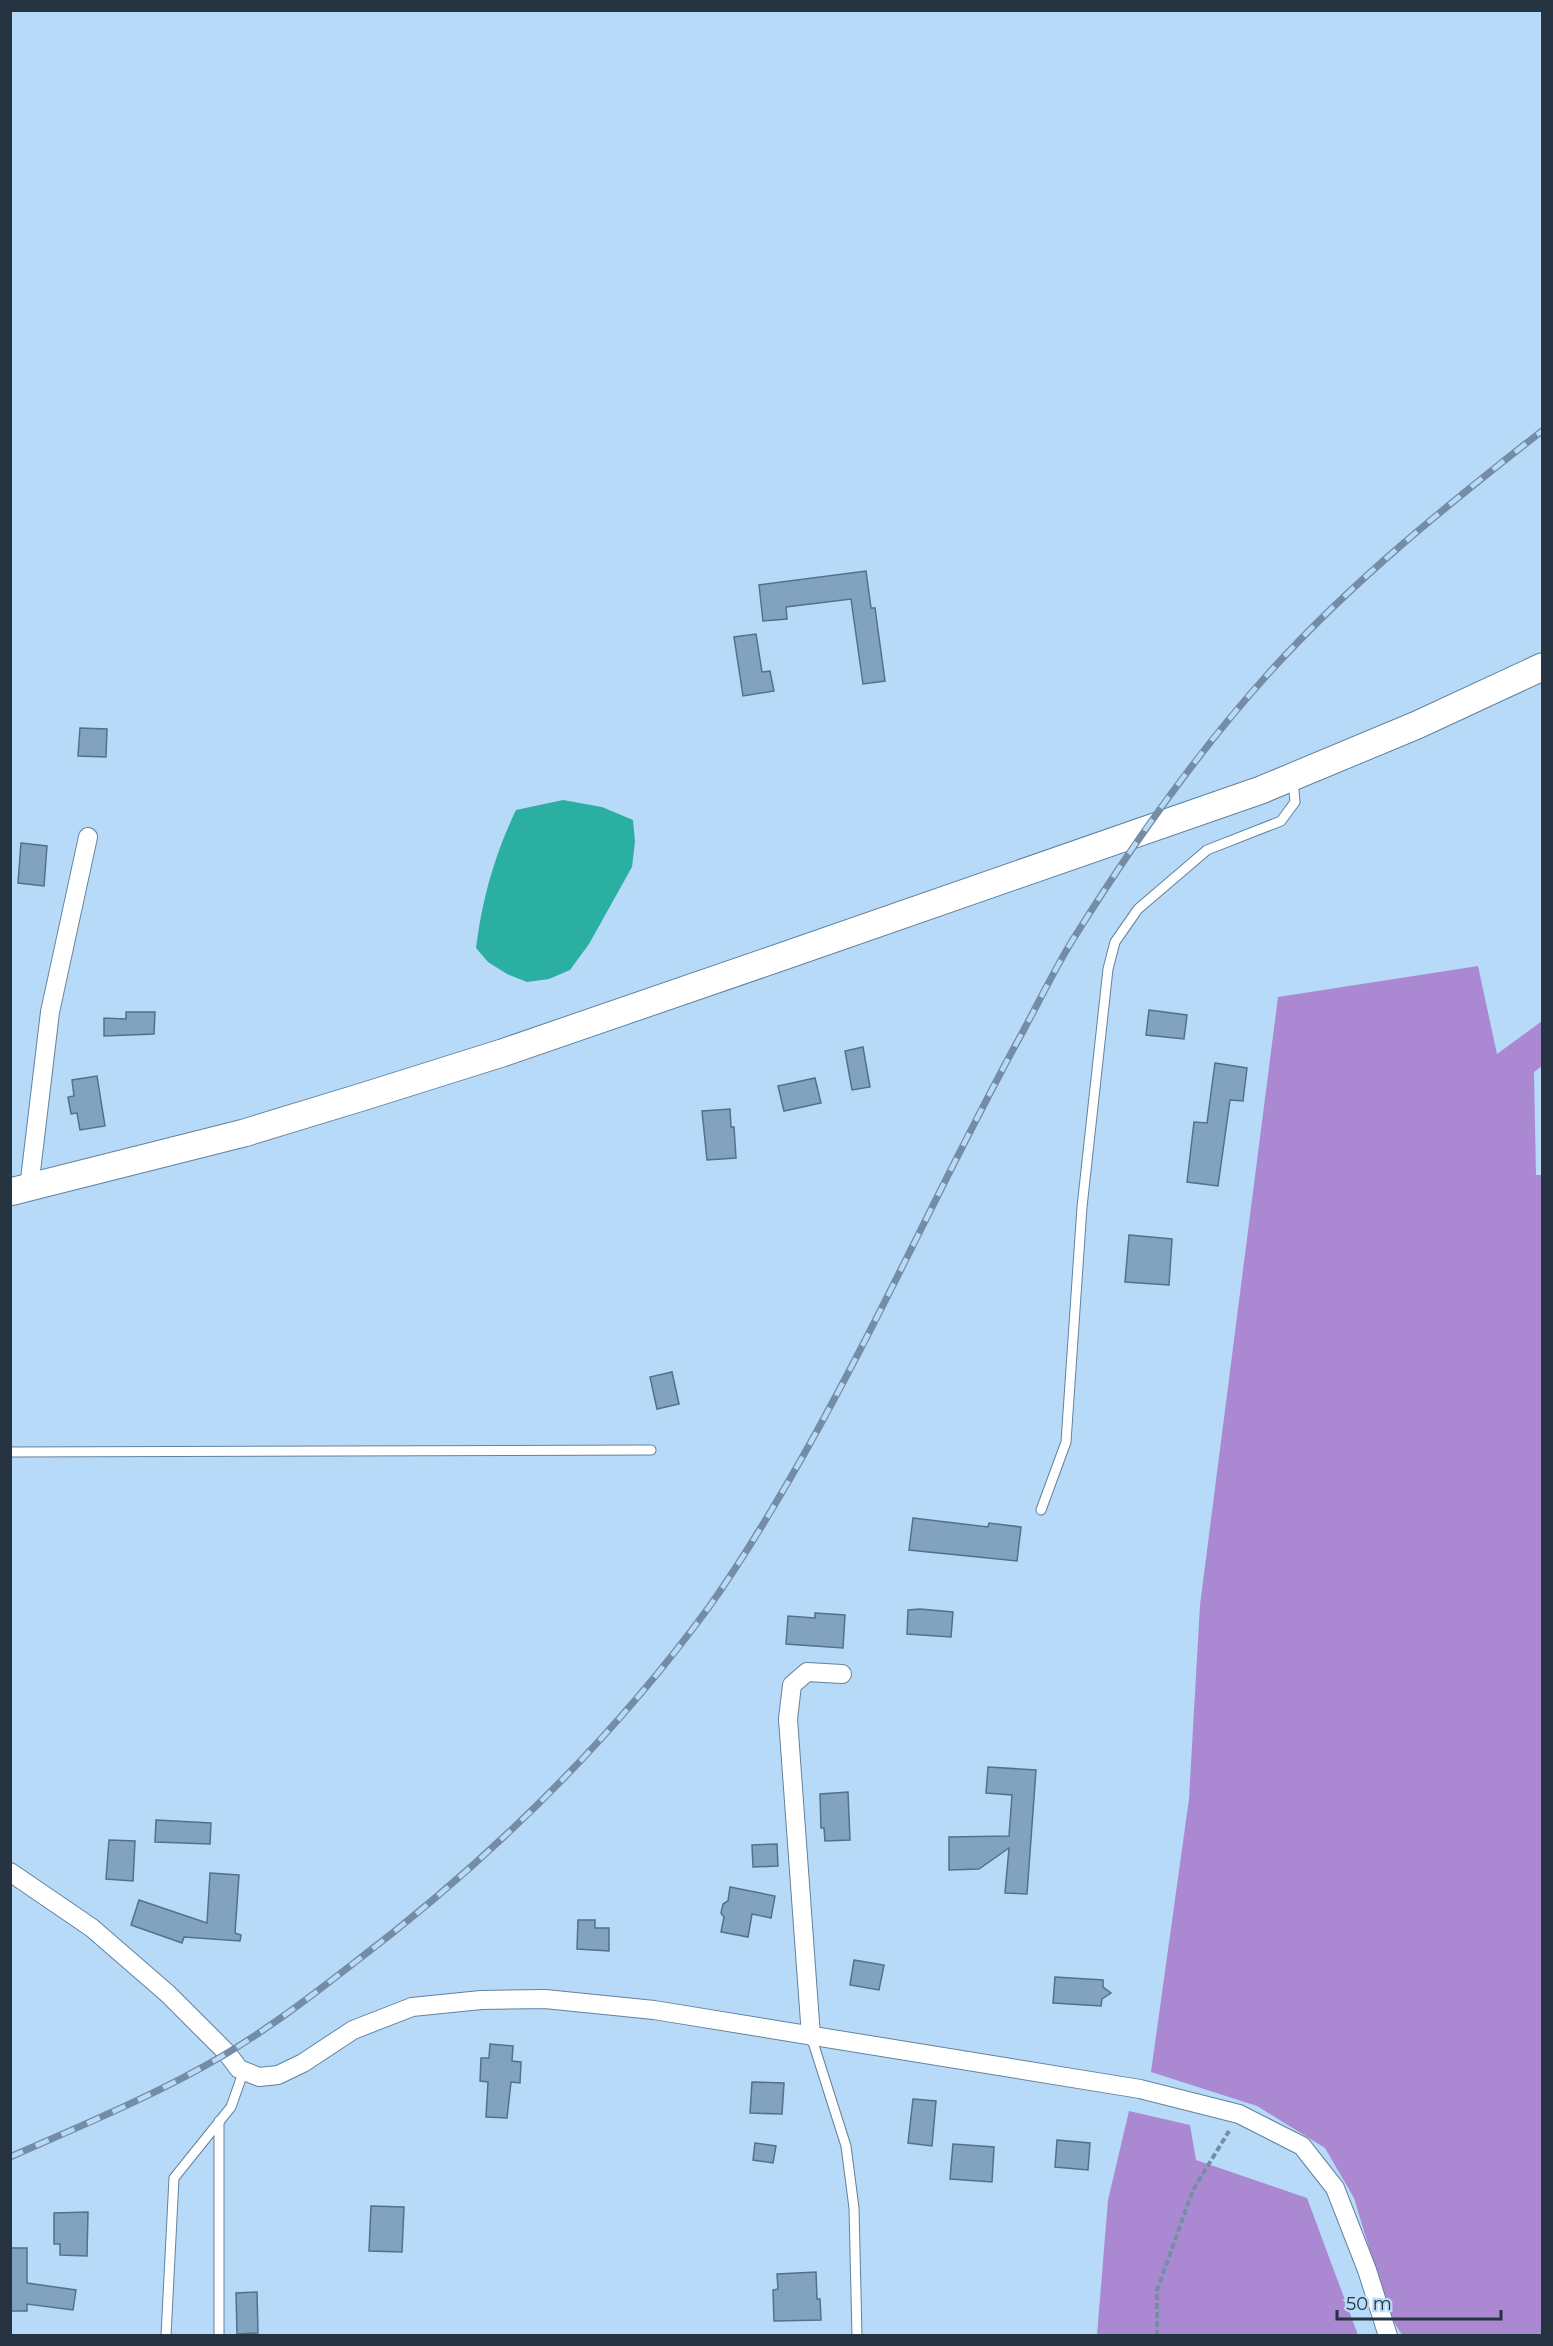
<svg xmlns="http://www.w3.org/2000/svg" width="1553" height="2346" font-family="Montserrat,sans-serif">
  <rect width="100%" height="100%" fill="#b7daf9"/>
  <g fill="#ab89d2">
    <path d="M1478 966 1497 1054 1542 1021V1066L1534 1072 1536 1175H1542V2335H1402L1389 2314 1354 2198 1325 2148 1257 2106 1151 2072 1189 1799 1200 1605 1278 997Z"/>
    <path d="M1129 2111 1190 2125 1196 2160 1307 2198 1358 2335H1097L1108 2200Z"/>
  </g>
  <path fill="#2bafa3" d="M563 800 602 807 633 820 635 842 632 867 589 944 570 970 549 979 527 982 507 974 488 962 476 948C482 899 495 854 516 810Z"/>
  <g fill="#82a3c0" stroke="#52718d" stroke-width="1.5">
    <path d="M866 571 871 608H875L885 681 863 684 851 599 786 607 787 619 763 621 759 585Z"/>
    <path d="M756 634 762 672 770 671 774 691 743 696 734 637Z"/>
    <path d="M80 728 107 729 106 757 78 756Z"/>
    <path d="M21 843 47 846 44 886 18 883Z"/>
    <path d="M1149 1010 1187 1015 1184 1039 1146 1035Z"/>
    <path d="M126 1012H155L154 1034 104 1036V1018L126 1019Z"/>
    <path d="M863 1047 870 1087 852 1090 845 1051Z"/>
    <path d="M1215 1063 1247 1068 1243 1101 1230 1100 1218 1186 1187 1182 1194 1122 1207 1123Z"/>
    <path d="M97 1076 105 1126 80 1130 77 1113 71 1114 68 1097 74 1096 72 1080Z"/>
    <path d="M815 1078 821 1103 784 1111 778 1086Z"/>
    <path d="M730 1109 731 1127H734L736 1158 707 1160 702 1111Z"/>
    <path d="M1129 1235 1172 1239 1169 1285 1125 1282Z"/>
    <path d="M672 1372 679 1404 657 1409 650 1377Z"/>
    <path d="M913 1518 988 1527 989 1523 1021 1527 1017 1561 909 1550Z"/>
    <path d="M920 1609 953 1612 951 1637 907 1634 908 1610Z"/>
    <path d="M815 1613 845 1615 843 1648 786 1644 788 1616 815 1618Z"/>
    <path d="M988 1767 1036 1770 1027 1894 1005 1893 1009 1848 979 1869 949 1870V1837L1009 1836 1012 1795 986 1793Z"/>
    <path d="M848 1792 850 1840 825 1841 824 1828H821L820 1794Z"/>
    <path d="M156 1820 211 1823 210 1844 155 1842Z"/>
    <path d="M109 1840 135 1841 133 1881 106 1879Z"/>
    <path d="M777 1844 778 1866 753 1867 752 1845Z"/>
    <path d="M210 1873 239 1875 235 1933 241 1935 240 1941 184 1937 182 1943 131 1925 139 1900 207 1923Z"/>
    <path d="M730 1887 775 1896 771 1918 752 1914 748 1937 721 1932 724 1917 721 1913 723 1904 728 1901Z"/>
    <path d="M578 1920H595V1928H609V1951L577 1949Z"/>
    <path d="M854 1960 884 1965 879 1990 850 1985Z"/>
    <path d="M1055 1977 1103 1980V1987L1111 1993 1102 1999 1101 2006 1053 2003Z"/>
    <path d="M490 2044 513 2046 512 2061 521 2062 520 2083 511 2082 507 2118 486 2117 488 2082 480 2081 481 2058H489Z"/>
    <path d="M752 2082 784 2083 782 2114 750 2113Z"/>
    <path d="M913 2099 936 2101 932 2146 908 2143Z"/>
    <path d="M1057 2140 1090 2143 1088 2170 1055 2167Z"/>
    <path d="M755 2143 776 2146 773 2163 753 2160Z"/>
    <path d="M953 2144 994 2147 992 2182 950 2179Z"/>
    <path d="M371 2206 404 2207 402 2252 369 2251Z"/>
    <path d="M88 2212 87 2256 60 2255V2244H54V2213Z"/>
    <path d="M10 2248H27V2283L76 2290 73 2310 27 2304V2311H10Z"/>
    <path d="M816 2272 817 2299H820L821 2320 774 2321 773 2290 778 2289 777 2274Z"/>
    <path d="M257 2292 258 2333 237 2334 236 2293Z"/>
  </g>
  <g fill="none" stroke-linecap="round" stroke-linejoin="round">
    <g stroke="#62829e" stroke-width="11">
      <g id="lane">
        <path d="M10 1452 651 1450"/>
        <path d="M1041 1510 1066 1442 1082 1207 1108 969 1115 942 1138 909 1207 850 1281 821 1295 802 1293 780"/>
        <path d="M811 2036 846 2146 854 2208 857 2336"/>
        <path d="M166 2336 174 2178 231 2107 244 2070"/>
        <path d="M219 2336V2121"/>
      </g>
    </g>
    <g stroke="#62829e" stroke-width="20">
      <g id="street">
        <path d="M29 1188 50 1012 88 837"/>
        <path d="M10 1872 92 1928 168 1994 227 2053 239 2069 259 2077 278 2075 303 2063 353 2030 412 2007 481 2000 545 1999 654 2010 1140 2089 1239 2114 1302 2146 1335 2188 1367 2270 1388 2336"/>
        <path d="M811 2036 788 1719 792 1685 807 1672 842 1674"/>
      </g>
    </g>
    <g stroke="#62829e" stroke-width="29">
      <path id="secondary" d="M10 1192 244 1133 362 1097 502 1053 778 958 1261 790 1417 725 1542 667"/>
    </g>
    <path stroke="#758ea4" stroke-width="4" stroke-dasharray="6 3" stroke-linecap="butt" d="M1157 2336V2290L1193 2190 1229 2131"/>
    <use href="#lane" stroke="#fff" stroke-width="9"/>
    <use href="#street" stroke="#fff" stroke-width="18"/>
    <use href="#secondary" stroke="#fff" stroke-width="27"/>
    <g stroke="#748da4" stroke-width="7">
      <path id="rail" d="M10 2157C83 2125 156 2095 224 2055 268 2029 310 1997 350 1966 486 1863 608 1745 709 1607 743 1559 774 1507 803 1456 881 1318 945 1174 1021 1035 1038 1004 1053 972 1072 941 1130 848 1194 756 1268 674 1350 583 1446 506 1542 431"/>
    </g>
    <use href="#rail" stroke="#b7daf9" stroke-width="4.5" stroke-dasharray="14" stroke-linecap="butt"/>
  </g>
  <rect width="1553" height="2346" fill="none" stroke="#263340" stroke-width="24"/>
  <path d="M1337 2310v9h164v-9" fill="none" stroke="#263340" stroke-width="3"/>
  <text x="1346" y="2310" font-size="18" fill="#263340" stroke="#b7daf9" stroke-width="4.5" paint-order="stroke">50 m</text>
</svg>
